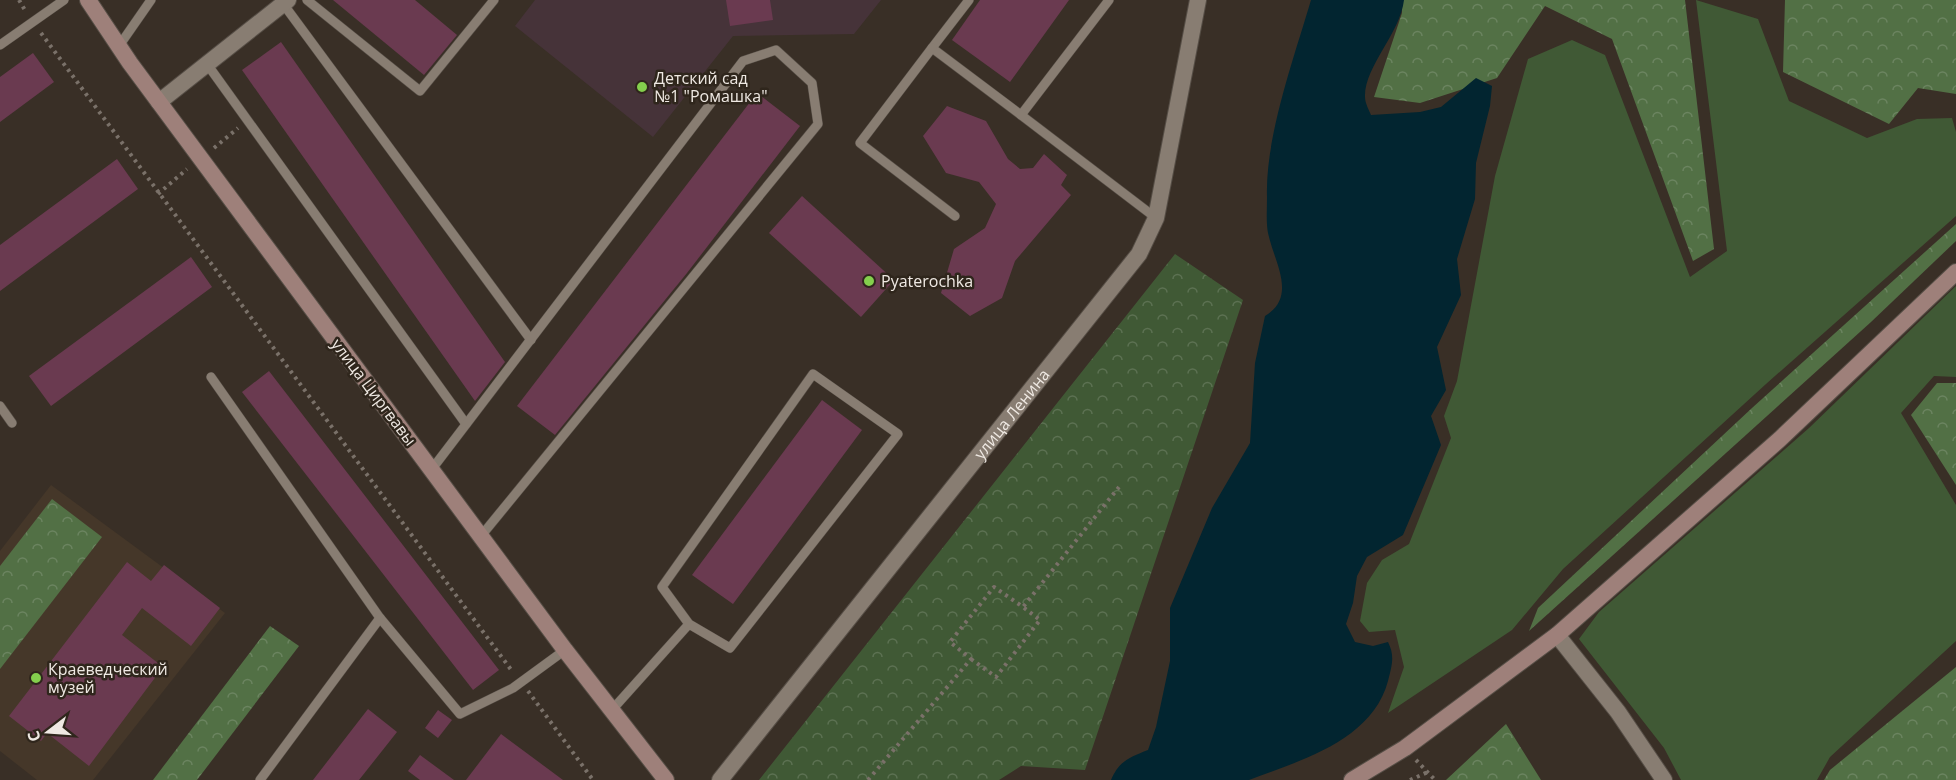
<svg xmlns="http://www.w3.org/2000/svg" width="1956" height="780" font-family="'Open Sans',sans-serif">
  <defs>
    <pattern id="forest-crowns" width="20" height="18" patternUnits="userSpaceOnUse" patternTransform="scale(1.5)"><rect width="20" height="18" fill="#527045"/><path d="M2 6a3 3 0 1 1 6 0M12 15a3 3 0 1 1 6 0" fill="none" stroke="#6b8460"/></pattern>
    <pattern id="park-crowns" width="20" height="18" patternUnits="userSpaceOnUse" patternTransform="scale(1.5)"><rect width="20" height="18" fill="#405935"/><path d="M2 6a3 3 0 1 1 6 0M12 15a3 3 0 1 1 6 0" fill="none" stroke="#5c7152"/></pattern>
  </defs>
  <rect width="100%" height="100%" fill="#392f26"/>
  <path fill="#453729" d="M51 485 225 613 93 780H37L0 751V551Z"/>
  <path fill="#463339" d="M535 0H881L854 34 733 36 653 137 515 26Z"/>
  <g fill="#405935">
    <path d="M1696 0 1758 19 1789 101 1867 138 1917 119 1952 118 1956 132V216L1766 384 1563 569 1512 630 1388 713 1404 667 1395 630 1369 632 1360 621 1367 583 1382 560 1409 544 1451 438 1444 416 1457 381 1495 176 1528 59 1572 40 1605 55 1690 277 1727 251Z"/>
    <path d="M1956 286V377L1934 376 1901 413 1956 505V641L1830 757 1817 780H1681L1664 748 1579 639 1599 612 1809 428Z"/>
  </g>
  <g fill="url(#forest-crowns)">
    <path d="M1402 0H1685L1714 249 1693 261 1612 39 1545 6 1497 78 1420 103 1374 97 1402 13Z"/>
    <path d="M1785 0H1956V94L1918 88 1889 124 1783 72Z"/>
    <path d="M1956 224V241L1871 322 1529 631 1538 608 1752 408Z"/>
    <path d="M1937 383H1956V485L1911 415Z"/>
    <path d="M52 499 102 537 0 669V566Z"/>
    <path d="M270 626 299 646 197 780H153Z"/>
    <path d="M1956 667V780H1824L1830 770Z"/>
    <path d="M1506 724 1541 780H1446Z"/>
  </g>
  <path fill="url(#park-crowns)" d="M1175 254 1243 300 1085 770 1021 766 999 780H759Z"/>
  <path fill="#022530" d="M1311 0H1404C1400 34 1364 67 1365 97 1365 103 1369 110 1371 115L1420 112 1441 107 1476 78 1492 86 1490 106 1476 163 1475 199 1457 259 1461 295 1437 347 1446 390 1431 416 1441 445 1403 535 1367 557 1357 576 1353 603 1346 624 1355 642 1373 646 1388 642C1395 656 1392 665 1388 681 1372 741 1299 761 1249 780 1241 780 1225 780 1216 780 1181 780 1146 780 1111 780 1119 761 1130 757 1148 750L1156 727 1170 661V608L1212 508 1250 443 1255 363 1265 316C1298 296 1274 262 1268 233 1266 222 1267 209 1267 197 1265 138 1294 58 1311 0Z"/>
  <g fill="#6a3a50">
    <path d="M333 0H415L457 35 424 75Z"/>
    <path d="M726 0H770L773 20 730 26Z"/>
    <path d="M980 0H1069L1010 82 952 40Z"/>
    <path d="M281 42 505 362 475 401 242 70Z"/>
    <path d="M33 53 54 82 0 122V77Z"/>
    <path d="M757 93 800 126 687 273 555 435 517 406Z"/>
    <path d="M947 106 986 121 1008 159 1020 169 1033 168 1044 154 1067 175 1061 185 1071 195 1015 261 1002 298 970 316 941 293 954 249 985 228 996 204 979 182 946 173 923 136Z"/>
    <path d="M117 159 138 189 0 291V245Z"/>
    <path d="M802 196 894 280 861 317 769 233Z"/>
    <path d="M191 257 212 287 51 406 29 376Z"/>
    <path d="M269 371 499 670 473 690 242 392Z"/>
    <path d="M822 400 862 430 733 604 692 575Z"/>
    <path d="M127 562 151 581 164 565 220 608 191 646 142 608 122 635 163 667 89 766 47 733 41 741 9 716Z"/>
    <path d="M368 709 397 732 359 780H313Z"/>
    <path d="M438 710 452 720 438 738 425 728Z"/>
    <path d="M501 734 563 780H466Z"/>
    <path d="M420 755 454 780H420L408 771Z"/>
  </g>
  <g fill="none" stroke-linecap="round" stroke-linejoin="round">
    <g stroke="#564e46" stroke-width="10">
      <g id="service">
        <path d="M307 0 420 91 494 0"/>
        <path d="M969 0 932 48 1021 115 1109 0"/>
        <path d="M284 5 531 340"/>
        <path d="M0 45 64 0"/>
        <path d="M119 46 151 0"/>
        <path d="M932 48 860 143 955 216"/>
        <path d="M207 64 466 424"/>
        <path d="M1021 115 1156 218"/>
        <path d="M211 377 380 618"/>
        <path d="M0 406 12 423"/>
        <path d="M432 469 743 61 776 50 812 83 818 124 481 536"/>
        <path d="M611 711 689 624 730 648 898 434 813 374 662 587 689 624"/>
        <path d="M260 780 380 618 460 714 513 688 565 650"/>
      </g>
    </g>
    <g stroke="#564e46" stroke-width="18">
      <g id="minor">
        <path d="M159 102 288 0"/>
        <path d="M1557 635 1618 712 1664 780"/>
        <path id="s1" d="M720 780 1139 254 1156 218 1198 0"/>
      </g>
    </g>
    <g stroke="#564e46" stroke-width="18">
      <g id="secondary">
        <path d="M88 0 130 63 565 650 666 780"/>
        <path d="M1352 780 1405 748 1557 635 1780 439 1956 272"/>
      </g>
    </g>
    <g stroke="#7a7169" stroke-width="4" stroke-dasharray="3 4.5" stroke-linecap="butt">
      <path d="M19 0 26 12"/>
      <path d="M41 33 512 671"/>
      <path d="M214 148 238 128"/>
      <path d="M158 194 187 169"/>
      <path d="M971 659 996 677 1040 620 1023 607"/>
      <path d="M528 691 593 780"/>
      <path d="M1416 760 1435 780"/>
      <path d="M868 780 971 659 950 642 994 587 1023 607 1119 487"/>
      <path d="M1410 780 1428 772"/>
    </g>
    <use href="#service" stroke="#887d72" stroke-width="9"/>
    <use href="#minor" stroke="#887d72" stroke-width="16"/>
    <use href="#secondary" stroke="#9e807a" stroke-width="16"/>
  </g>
  <g fill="#84cf4d" stroke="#2f261c" stroke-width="2">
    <circle cx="642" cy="87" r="6"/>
    <circle cx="869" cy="281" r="6"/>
    <circle cx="36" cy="678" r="6"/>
  </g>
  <g text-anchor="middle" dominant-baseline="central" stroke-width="5" stroke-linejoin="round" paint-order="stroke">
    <g font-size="16" fill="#efe9e3" stroke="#2f261c" text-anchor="start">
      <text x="654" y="78">Детский сад<tspan x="654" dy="18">№1 "Ромашка"</tspan></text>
      <text x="881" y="281">Pyaterochka</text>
      <text x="48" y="669">Краеведческий<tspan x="48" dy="18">музей</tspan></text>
    </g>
    <g font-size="16" fill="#efe9e3" stroke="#2f261c">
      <text transform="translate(374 392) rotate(53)">улица Циргвавы</text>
      <text stroke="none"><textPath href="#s1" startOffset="468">улица Ленина</textPath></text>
    </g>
  </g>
  <g transform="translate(48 732) rotate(253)" stroke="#2f261c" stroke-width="4.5" paint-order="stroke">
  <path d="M0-4.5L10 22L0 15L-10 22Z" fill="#efe9e3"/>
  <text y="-9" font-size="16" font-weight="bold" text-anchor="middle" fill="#efe9e3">С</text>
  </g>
</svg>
